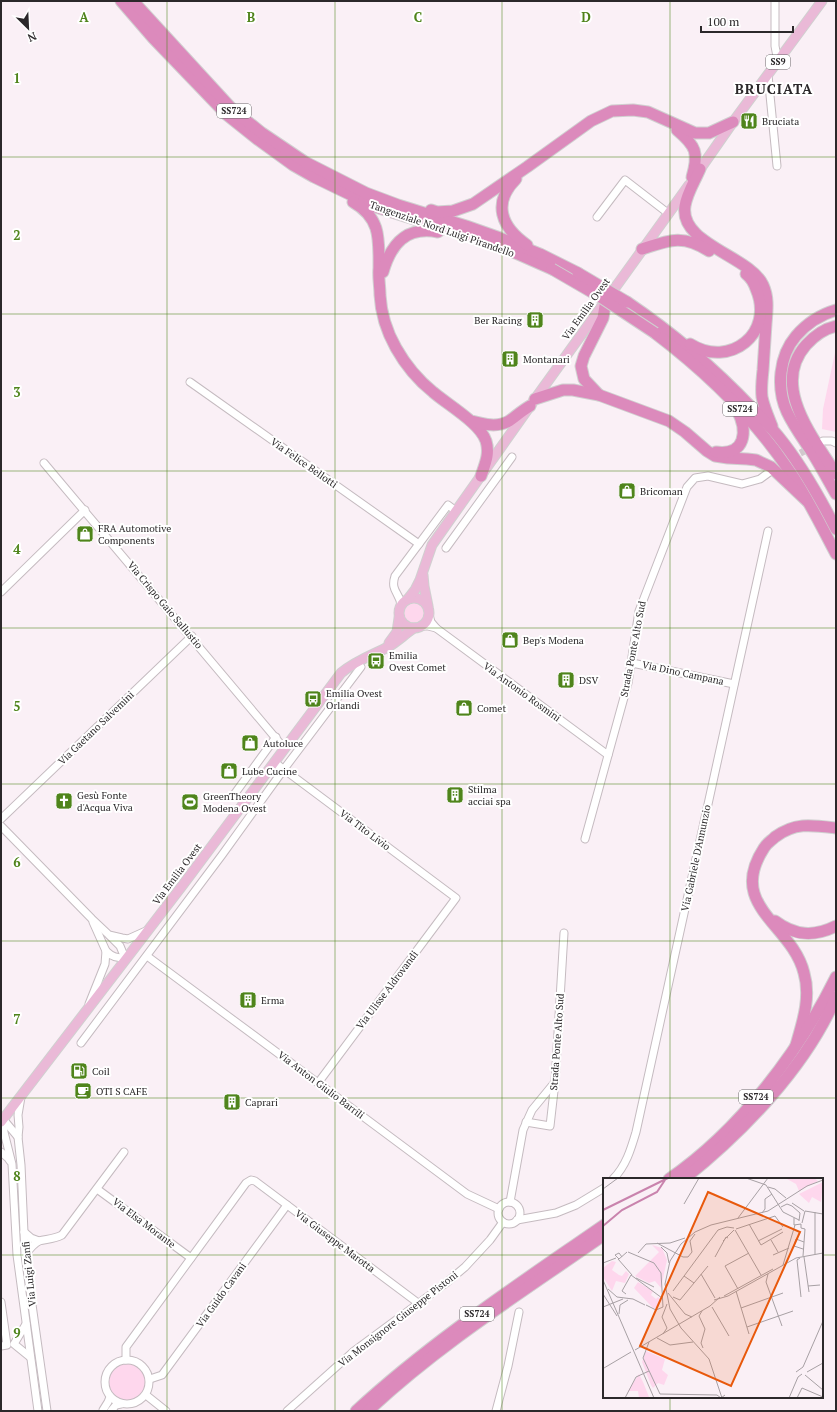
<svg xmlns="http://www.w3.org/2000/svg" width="837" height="1412" font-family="'PT Serif',serif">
  <rect width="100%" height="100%" fill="#faf0f6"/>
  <g fill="#fed7ed">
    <path d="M836 348V432L822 429 823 409Z"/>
    <circle cx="414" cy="613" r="11"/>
    <circle cx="127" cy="1382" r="19"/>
  </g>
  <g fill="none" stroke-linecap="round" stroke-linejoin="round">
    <path stroke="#d1c8cd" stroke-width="7" stroke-dasharray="7 3.5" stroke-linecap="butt" d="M791 458 812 447"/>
    <g stroke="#c5bbc0" stroke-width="9">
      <g id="minor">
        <path d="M775 1V46L778 62"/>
        <path d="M768 75 777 166"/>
        <path d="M597 217 625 180 669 214"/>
        <path d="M190 382 419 544"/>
        <path d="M823 441H832L836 443"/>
        <path d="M44 463 284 748"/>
        <path d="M446 548 512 457"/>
        <path d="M1 592 85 510"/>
        <path d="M401 605C400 593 390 591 395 576L448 505 456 511"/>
        <path d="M429 615 431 622 436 628"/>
        <path d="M423 626H428L436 628 608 755"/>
        <path d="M632 663 734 684"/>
        <path d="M274 762 456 898 318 1083"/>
        <path d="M233 796 276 737"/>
        <path d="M1 819 192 636"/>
        <path d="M1 826 92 919 109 935 122 938 128 939 148 930"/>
        <path d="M585 839 628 683 639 611 687 487 695 478 708 476 742 484 760 479 771 471"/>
        <path d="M106 951C112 957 117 958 125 958L120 946 110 936"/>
        <path d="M147 956 318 1083 467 1194 499 1209"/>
        <path d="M89 1004 105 964 106 951 93 922"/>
        <path d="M81 1043 222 855 284 769 361 667"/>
        <path d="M21 1097 18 1115 19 1127 18 1137 21 1165 25 1255 47 1411"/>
        <path d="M3 1119 4 1132 12 1164 17 1255 38 1411"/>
        <path d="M3 1119 18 1137"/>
        <path d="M526 1122 550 1126 555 1082 564 933"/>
        <path d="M1 1152 8 1158 10 1161"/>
        <path d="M613 1179C626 1166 631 1149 636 1132L768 531"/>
        <path d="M97 1189 191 1258"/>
        <path d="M510 1202 523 1130 532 1110 555 1082"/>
        <circle cx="509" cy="1213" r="11"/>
        <path d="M517 1220 556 1213 576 1205 604 1188"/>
        <path d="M24 1232 31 1238 39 1241"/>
        <path d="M25 1255C29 1250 33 1244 39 1241 47 1239 54 1239 62 1235L124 1152"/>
        <path d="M1 1302 7 1345 1 1346"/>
        <path d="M26 1324 14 1344 30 1357"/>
        <circle cx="127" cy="1382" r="22"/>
        <path d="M126 1360V1347L246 1183 251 1180 255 1181 418 1303"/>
        <path d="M150 1379 162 1375 287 1205"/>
        <path d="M146 1395 166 1411"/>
        <path d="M103 1410 108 1402 110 1397"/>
        <path d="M111 1411 116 1405 121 1404"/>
        <path d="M287 1411 354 1351 446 1283 465 1267 490 1240 503 1222"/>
        <path d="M496 1411 508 1366 519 1312"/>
      </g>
    </g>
    <g stroke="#d0d0d0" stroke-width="11">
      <g id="major">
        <path d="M696 175 733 122 822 1"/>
        <path d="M423 575 424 586 428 606"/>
        <circle cx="414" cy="613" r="15"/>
        <path d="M408 599 415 590 420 580 432 545 535 399 689 185"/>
        <path d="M389 643 397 632 399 618"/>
        <path d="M1 1122 182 886 341 673C355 661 372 655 388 647 397 642 405 634 414 628"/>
      </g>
    </g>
    <g stroke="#d0d0d0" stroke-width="13">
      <g id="highway">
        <path d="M121 1 153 38 227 115 257 139 293 165 314 177 376 207 481 240 518 254 552 269"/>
        <path d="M133 1 232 109 262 133 305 162 366 193 398 205 466 226 500 238 540 254 578 273"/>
        <path d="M677 130C696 146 699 153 692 177"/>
        <path d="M700 169C695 181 687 193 685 206 679 244 750 256 763 285 769 298 767 311 766 324 765 339 764 354 763 370 762 379 761 388 762 397 764 407 768 416 772 426"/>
        <path d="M516 179C492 203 501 227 527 245"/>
        <path d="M353 202C381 218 379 239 379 268 378 277 380 286 380 295 381 314 387 332 396 348 405 364 418 380 433 392 448 405 480 423 486 441 490 454 485 464 481 476"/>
        <path d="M431 210 437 212 453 211 473 204 527 167 591 121 612 111 633 110 648 112 695 133H709L733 122"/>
        <path d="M642 249C669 240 683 234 709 251"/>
        <path d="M383 272C391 244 406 226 438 232"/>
        <path d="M627 302C673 333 715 369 753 409 761 418 770 426 778 436 801 464 819 496 836 529"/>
        <path d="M836 310C819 315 807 323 796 336 779 356 776 388 787 412 794 427 804 440 813 454 821 467 828 480 836 494"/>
        <path d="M836 326C823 329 814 336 806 345 770 386 814 438 836 474"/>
        <path d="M655 333C705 371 753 417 788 469 807 496 821 526 836 554"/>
        <path d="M690 344C730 369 775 333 756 289 754 283 751 278 746 274"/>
        <path d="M599 395 584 379 581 366 584 356 603 318 606 300"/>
        <path d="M535 399 563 390H573L599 395 669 421 685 432 707 451 715 456 728 458 747 459 756 460 771 467 807 501"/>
        <path d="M471 421C483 424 497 428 509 421 516 416 523 410 530 406"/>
        <path d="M716 452C746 456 748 431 737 410"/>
        <path d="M775 921C795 936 814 937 836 926"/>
        <path d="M796 1045C803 1021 811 997 804 973 792 924 726 906 764 848 767 843 771 841 775 837 795 822 812 825 836 828"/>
        <path d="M669 1179C739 1131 799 1052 836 977"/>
        <path d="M684 1179C743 1132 806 1067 836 997"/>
        <path d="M356 1411C432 1341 519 1284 604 1225"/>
        <path d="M368 1411C439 1344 524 1291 604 1235"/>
      </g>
    </g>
    <use href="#minor" stroke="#fff" stroke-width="7"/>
    <use href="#major" stroke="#eab9d7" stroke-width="9"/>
    <use href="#highway" stroke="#dc8abc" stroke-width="11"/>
    <g stroke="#d0d0d0" stroke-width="13" stroke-linecap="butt">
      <g id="highway-bridge">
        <path d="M552 269 602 298 655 333"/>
        <path d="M578 273 627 302"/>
      </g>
    </g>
    <use href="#highway-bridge" stroke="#dc8abc" stroke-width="11"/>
  </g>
  <path fill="none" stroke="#4f841b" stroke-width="1" stroke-opacity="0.55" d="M167 1V1411M335 1V1411M502 1V1411M670 1V1179M1 157H836M1 314H836M1 471H836M1 628H836M1 784H836M1 941H836M1 1098H836M1 1255H604M822 1255H836M670 1397V1411"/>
  <defs>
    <g id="restaurant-square" transform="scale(0.9)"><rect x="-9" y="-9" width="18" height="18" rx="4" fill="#4f841b" stroke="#fff"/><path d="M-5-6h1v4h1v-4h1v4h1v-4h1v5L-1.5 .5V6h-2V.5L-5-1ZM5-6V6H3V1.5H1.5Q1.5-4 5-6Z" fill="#fff"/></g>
    <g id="building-square" transform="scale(0.9)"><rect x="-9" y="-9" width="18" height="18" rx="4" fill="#4f841b" stroke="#fff"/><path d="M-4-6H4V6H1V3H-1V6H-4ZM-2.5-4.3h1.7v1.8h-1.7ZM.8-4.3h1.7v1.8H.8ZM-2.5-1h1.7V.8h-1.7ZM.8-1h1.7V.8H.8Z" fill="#fff"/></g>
    <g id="shop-square" transform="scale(0.9)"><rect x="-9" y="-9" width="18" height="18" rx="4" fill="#4f841b" stroke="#fff"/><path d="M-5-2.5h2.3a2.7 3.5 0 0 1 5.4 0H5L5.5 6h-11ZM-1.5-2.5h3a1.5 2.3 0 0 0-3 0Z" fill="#fff"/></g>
    <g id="bus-square" transform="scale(0.9)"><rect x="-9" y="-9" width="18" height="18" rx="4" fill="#4f841b" stroke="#fff"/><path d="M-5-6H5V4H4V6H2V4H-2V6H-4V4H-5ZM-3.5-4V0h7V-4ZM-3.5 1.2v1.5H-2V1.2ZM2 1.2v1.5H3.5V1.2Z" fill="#fff"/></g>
    <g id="church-square" transform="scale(0.9)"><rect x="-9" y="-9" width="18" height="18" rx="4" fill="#4f841b" stroke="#fff"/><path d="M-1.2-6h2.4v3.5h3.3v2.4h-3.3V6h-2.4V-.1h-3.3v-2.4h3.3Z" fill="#fff"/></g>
    <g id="stadium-square" transform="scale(0.9)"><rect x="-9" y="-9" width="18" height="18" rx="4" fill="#4f841b" stroke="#fff"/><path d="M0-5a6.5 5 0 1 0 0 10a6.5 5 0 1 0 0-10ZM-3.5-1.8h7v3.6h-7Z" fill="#fff"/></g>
    <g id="fuel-square" transform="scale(0.9)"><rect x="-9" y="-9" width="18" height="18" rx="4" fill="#4f841b" stroke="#fff"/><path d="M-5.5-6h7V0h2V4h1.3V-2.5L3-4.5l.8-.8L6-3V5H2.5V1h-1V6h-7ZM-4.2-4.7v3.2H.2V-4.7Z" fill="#fff"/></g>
    <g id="cafe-square" transform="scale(0.9)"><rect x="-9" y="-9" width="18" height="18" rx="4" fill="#4f841b" stroke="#fff"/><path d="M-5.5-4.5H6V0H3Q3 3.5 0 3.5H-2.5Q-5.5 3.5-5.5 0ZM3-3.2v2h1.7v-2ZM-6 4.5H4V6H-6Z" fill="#fff"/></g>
  </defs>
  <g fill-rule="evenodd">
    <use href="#restaurant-square" x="749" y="121"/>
    <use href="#building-square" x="535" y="320"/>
    <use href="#building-square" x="510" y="359"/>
    <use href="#shop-square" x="627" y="491"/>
    <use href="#shop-square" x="85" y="534"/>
    <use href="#shop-square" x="510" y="640"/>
    <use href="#bus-square" x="376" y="661"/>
    <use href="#building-square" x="566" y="680"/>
    <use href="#bus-square" x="313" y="699"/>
    <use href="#shop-square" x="464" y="708"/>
    <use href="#shop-square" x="250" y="743"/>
    <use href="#shop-square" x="229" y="771"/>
    <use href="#building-square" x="455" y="795"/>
    <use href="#church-square" x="64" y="801"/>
    <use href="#stadium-square" x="190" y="802"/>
    <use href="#building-square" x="248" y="1000"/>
    <use href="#fuel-square" x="79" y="1071"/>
    <use href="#cafe-square" x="83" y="1091"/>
    <use href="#building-square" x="232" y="1102"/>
  </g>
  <g text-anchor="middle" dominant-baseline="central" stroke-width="4" stroke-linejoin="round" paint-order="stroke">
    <g fill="#fff" stroke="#6b686a" stroke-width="1">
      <rect x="766" y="55" width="24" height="14" rx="3"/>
      <rect x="217" y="104" width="34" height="14" rx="3"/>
      <rect x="723" y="402" width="34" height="14" rx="3"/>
      <rect x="739" y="1090" width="34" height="14" rx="3"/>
      <rect x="460" y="1307" width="34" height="14" rx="3"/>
    </g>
    <g font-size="9" font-weight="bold" fill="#2b282a">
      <text x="778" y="62">SS9</text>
      <text x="234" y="111">SS724</text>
      <text x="740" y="409">SS724</text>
      <text x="756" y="1097">SS724</text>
      <text x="477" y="1314">SS724</text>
    </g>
    <g font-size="10" fill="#2b282a" stroke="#fff" text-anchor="start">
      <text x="762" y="121">Bruciata</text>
      <text x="522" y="320" text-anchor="end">Ber Racing</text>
      <text x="523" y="359">Montanari</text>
      <text x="640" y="491">Bricoman</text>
      <text x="98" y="528">FRA Automotive<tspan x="98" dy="12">Components</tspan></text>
      <text x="523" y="640">Bep's Modena</text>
      <text x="389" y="655">Emilia<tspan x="389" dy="12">Ovest Comet</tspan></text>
      <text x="579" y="680">DSV</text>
      <text x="326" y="693">Emilia Ovest<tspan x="326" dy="12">Orlandi</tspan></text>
      <text x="477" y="708">Comet</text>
      <text x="263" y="743">Autoluce</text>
      <text x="242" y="771">Lube Cucine</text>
      <text x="468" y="789">Stilma<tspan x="468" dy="12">acciai spa</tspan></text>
      <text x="77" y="795">Gesù Fonte<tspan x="77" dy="12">d'Acqua Viva</tspan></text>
      <text x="203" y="796">GreenTheory<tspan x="203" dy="12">Modena Ovest</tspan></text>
      <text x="261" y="1000">Erma</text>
      <text x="92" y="1071">Coil</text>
      <text x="96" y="1091">OTI S CAFE</text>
      <text x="245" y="1102">Caprari</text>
    </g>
    <g font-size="10" fill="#2b282a" stroke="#fff">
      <text transform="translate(442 229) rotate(19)">Tangenziale Nord Luigi Pirandello</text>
      <text transform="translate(586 309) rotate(-54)">Via Emilia Ovest</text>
      <text transform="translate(304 463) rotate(35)">Via Felice Bellotti</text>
      <text transform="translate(165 605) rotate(50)">Via Crispo Gaio Sallustio</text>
      <text transform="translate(633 649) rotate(-79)">Strada Ponte Alto Sud</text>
      <text transform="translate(683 673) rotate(12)">Via Dino Campana</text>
      <text transform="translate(522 692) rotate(36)">Via Antonio Rosmini</text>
      <text transform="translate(96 728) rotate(-44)">Via Gaetano Salvemini</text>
      <text transform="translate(365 830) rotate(37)">Via Tito Livio</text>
      <text transform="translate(696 858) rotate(-78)">Via Gabriele D'Annunzio</text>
      <text transform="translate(177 874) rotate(-53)">Via Emilia Ovest</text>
      <text transform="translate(387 990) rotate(-53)">Via Ulisse Aldrovandi</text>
      <text transform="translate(557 1042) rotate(-86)">Strada Ponte Alto Sud</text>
      <text transform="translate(321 1085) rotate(37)">Via Anton Giulio Barrili</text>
      <text transform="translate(144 1223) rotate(37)">Via Elsa Morante</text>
      <text transform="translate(335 1241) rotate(37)">Via Giuseppe Marotta</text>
      <text transform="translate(29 1274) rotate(-96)">Via Luigi Zanfi</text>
      <text transform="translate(221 1295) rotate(-54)">Via Guido Cavani</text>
      <text transform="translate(398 1319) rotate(-38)">Via Monsignore Giuseppe Pistoni</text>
    </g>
    <g font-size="14" font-weight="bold" letter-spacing="1" fill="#2b282a" stroke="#fff">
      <text x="774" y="88">BRUCIATA</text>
    </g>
  </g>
  <g transform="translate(603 1178)">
    <rect width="220" height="220" fill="#faf0f6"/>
    <path d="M211 0 215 3 196 13 193 6 184 1ZM220 4 218 24 209 19 206 25 196 16ZM49 67 59 70 64 82 58 110 52 103 46 105 32 98 56 74ZM9 83 13 84 9 92 16 97 19 98 23 93 26 96 22 105 13 103 9 113 0 99V90ZM35 104 50 113 48 117 53 121 55 119 59 122 54 130H50L31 110ZM43 173 62 181 59 192 65 197 61 207 55 205 50 210 48 207 39 184ZM36 196 40 204 46 219 36 220 35 213H25Z" fill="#fed7ed"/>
    <path fill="none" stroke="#c983ad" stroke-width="2" d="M0 32 65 0M0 48 19 32 54 14 62 2"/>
    <path fill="none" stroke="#a7a0a4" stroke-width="1" d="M143 0 163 7 180 34 196 42M165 9 172 11 183 20M0 11 15 0M189 25 201 33M81 26 96 0M178 29 184 26 189 28 197 35 196 43M159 35 162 31V21L169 16M135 40 165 0M191 40V47L198 46M199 45 202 33 220 36M146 46 158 67 180 54M198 46V50L202 51 200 78M133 51 172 38 180 49M132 52 158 97M168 62 175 74M120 63 131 52M155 63 179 51M54 65 80 79H85L89 74 87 63 92 56M58 69 64 75 66 85M200 71 191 68 193 61 201 64M25 74 51 85 58 95 60 129 53 132 43 127M35 75 43 66 67 65 82 60M212 76V34M170 77 186 70M19 79 16 75 12 77 16 81 24 74M112 79 123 59 125 60M201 79 206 114M197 80 194 82 198 119M15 81 29 97M0 85 13 80M180 87 192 47M98 96 112 120M165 96 163 104 179 148M81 98 91 105M33 100 51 109M0 102 51 220M205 108 217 107M5 111 14 119 30 121 42 127M135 111 122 88 146 75M70 113 115 52 124 49 131 50M133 113 146 156M65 115 82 136 89 139M0 116 14 138M23 116 19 113 28 97 59 120M121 118 170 91M70 119 77 122 105 88M111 122 125 118 193 80 220 75M0 129 20 121M109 129 126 158M138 130 180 115M99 133 96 138 102 151 98 165 100 170M16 136 17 127 25 122M144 149 190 133M60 156 64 150 59 139 64 126M54 160 67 167 90 164M46 164 40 180 57 216 114 217 118 220 122 217M32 172 107 128 117 119M1 190 28 174M193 194 200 189 220 143M204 194 220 185M202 197 220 212M22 220 33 199 46 193M119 220 106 181 78 150 67 131 62 106 67 83 78 66 92 54 108 47 165 33 204 8 220 2M135 220H148M186 220 195 199 199 196M194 220 199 210 220 219"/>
    <path fill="#e8590c" fill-opacity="0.15" stroke="#e8590c" stroke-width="2" d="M105 14 197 54 128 208 37 168Z"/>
    <rect width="220" height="220" fill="none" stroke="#2b282a" stroke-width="2"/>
  </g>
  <g font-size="13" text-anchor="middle" font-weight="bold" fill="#4f841b" stroke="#fff" stroke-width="4" stroke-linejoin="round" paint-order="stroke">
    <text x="84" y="22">A</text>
    <text x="251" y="22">B</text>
    <text x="418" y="22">C</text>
    <text x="586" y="22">D</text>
    <text x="17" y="83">1</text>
    <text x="17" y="240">2</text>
    <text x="17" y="397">3</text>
    <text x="17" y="554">4</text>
    <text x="17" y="711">5</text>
    <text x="17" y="867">6</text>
    <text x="17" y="1024">7</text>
    <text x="17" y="1181">8</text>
    <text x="17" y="1338">9</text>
  </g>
  <rect width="837" height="1412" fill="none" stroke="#2b282a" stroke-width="4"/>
  <g transform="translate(28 28) rotate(156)" stroke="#ffffff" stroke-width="3" paint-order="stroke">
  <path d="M0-3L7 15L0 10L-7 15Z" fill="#2b282a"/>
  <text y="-6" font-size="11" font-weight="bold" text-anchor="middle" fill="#2b282a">N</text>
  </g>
  <path d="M701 26v6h92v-6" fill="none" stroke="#2b282a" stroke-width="2"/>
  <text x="707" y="26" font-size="12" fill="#2b282a" stroke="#ffffff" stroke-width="3" paint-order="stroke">100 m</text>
</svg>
